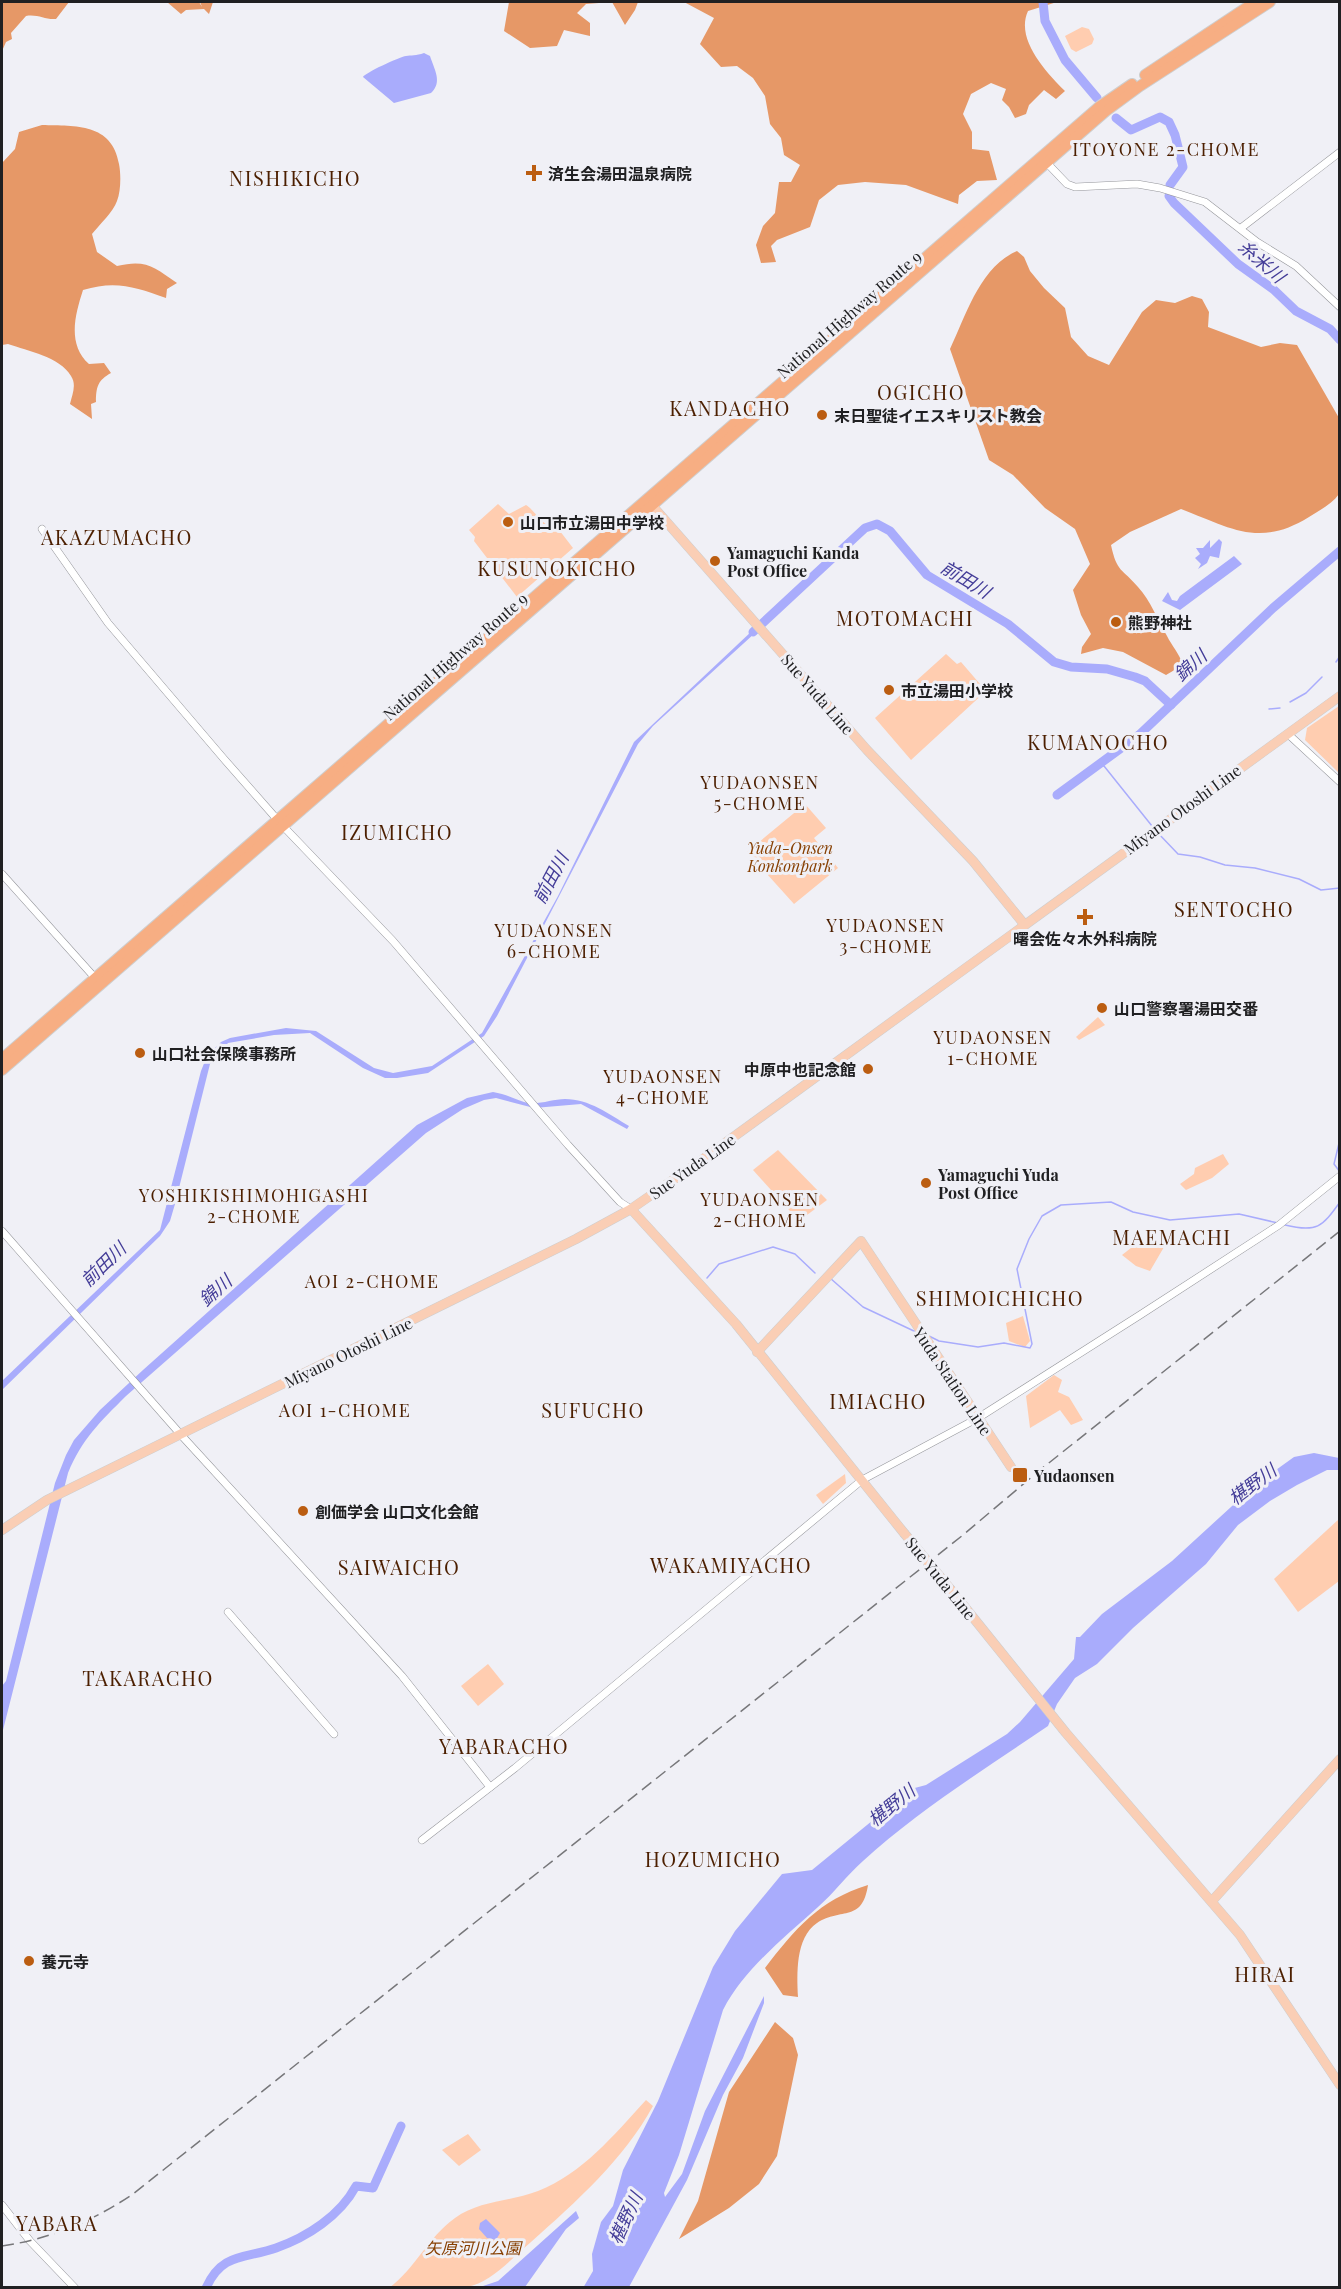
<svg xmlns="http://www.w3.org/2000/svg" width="1341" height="2289" font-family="'Playfair Display','Noto Sans JP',serif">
  <rect width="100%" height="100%" fill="#f0f0f6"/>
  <g fill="#ffcdb0">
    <path d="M1082 27 1089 29 1094 39 1092 44 1076 52 1071 49 1065 36Z"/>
    <path d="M498 504 509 514 526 505C533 509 538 519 546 524L553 522 573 548 517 597 474 541 475 537 469 530Z"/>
    <path d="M946 654 957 664 961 662 986 691 911 760 875 718Z"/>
    <path d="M1339 706V773L1305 740 1307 728Z"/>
    <path d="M805 804 826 828 814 838 838 868 794 904 747 852Z"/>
    <path d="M1098 1017 1105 1025 1079 1040 1076 1037Z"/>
    <path d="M778 1150 827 1200 799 1221 753 1170Z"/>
    <path d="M1223 1154 1229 1164 1212 1178 1186 1190 1180 1184 1194 1174 1195 1168Z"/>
    <path d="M1137 1238 1164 1247 1150 1271 1136 1266 1122 1255 1136 1244Z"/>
    <path d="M1023 1316 1030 1341 1025 1347 1009 1341 1006 1323Z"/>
    <path d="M1054 1375 1062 1380 1058 1392 1069 1397 1083 1420 1071 1425 1060 1410 1030 1428 1026 1396Z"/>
    <path d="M845 1474 846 1483 823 1504 816 1495Z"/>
    <path d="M1339 1519V1581L1298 1612 1274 1579Z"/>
    <path d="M488 1664 504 1684 478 1706 461 1686Z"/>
    <path d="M646 2100 653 2106C624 2159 576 2202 531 2242 513 2257 491 2283 467 2287 445 2289 412 2287 389 2288 415 2269 428 2237 455 2218 480 2200 510 2202 538 2191 583 2173 613 2136 646 2100Z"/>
    <path d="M468 2134 481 2150 459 2166 442 2150Z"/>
  </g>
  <g fill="#e69867">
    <path d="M2 2H69L56 19C45 20 38 14 26 16L11 33 12 39 6 42 2 51Z"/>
    <path d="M167 2H199L202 7 200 2H213L209 14 204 9 186 10 181 14Z"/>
    <path d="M509 2H638L635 10 625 25 612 2 586 4 577 13 590 23V36L564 30 557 46 530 48 504 31Z"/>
    <path d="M684 2H1057L1028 11C1015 39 1046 72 1065 91L1056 99 1044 90 1029 105 1026 114 1015 118 1009 107 1002 100 1006 89 991 83 971 94 963 114 972 132V149L989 151 997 180 977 181 959 195 958 204 906 185 865 182 838 185 819 200 810 227 777 240 771 246 776 262 761 263 756 245 763 226 775 213 779 182H791L800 165 784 155 781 138 770 124 765 96 753 78 737 66 721 67 700 44 714 18Z"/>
    <path d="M42 125C76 126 112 123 119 164 121 174 121 191 117 201 113 212 100 224 92 234L97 252 117 266C146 259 154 267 177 283L167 289 166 298C136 287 115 280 83 290 75 315 67 344 89 364L104 363 111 373C98 380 96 387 96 402L91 404 92 419 70 404C72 395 77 385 71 376 60 357 28 351 8 344L2 345V163L15 149 19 132Z"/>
    <path d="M1017 251 1024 257 1030 271 1044 288 1065 308 1071 337 1088 356 1109 365 1142 312 1156 300 1175 303 1192 296 1202 299 1209 312 1208 327 1261 347 1280 343 1297 345 1339 418V494C1332 504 1320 510 1309 517 1259 548 1231 528 1181 509L1130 532 1111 545C1117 573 1122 568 1138 587 1151 601 1157 619 1167 636 1172 646 1179 653 1183 665L1166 675 1123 652 1103 648 1081 654 1082 647 1091 634 1081 615 1073 590 1090 564 1075 529 1045 508 1013 475 989 460 950 349C966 315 980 267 1017 251Z"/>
    <path d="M868 1885C862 1923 842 1907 817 1923 795 1938 797 1974 798 1997L783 1995 765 1968C795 1929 819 1900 868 1885Z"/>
    <path d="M775 2022 793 2038 798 2055 777 2156 759 2184 729 2208 679 2239 698 2201 729 2092Z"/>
  </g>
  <g fill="#a9acfc">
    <path d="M424 53 430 56C434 69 443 82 431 93L394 103 363 77C365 73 399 57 406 56 411 55 416 56 424 53Z"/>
    <path d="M1219 539 1222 542 1219 558 1210 556 1207 563 1198 569 1201 564 1195 558 1200 554 1196 548H1203L1210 540V548Z"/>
    <path d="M1234 556 1242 564 1180 610 1162 601 1168 592 1172 600 1177 601 1180 596Z"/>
    <path d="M753 630 755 633 653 726 638 744 497 1016 484 1036 428 1073 397 1078H385L363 1068 310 1033 274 1035 228 1043 210 1064 175 1204 170 1221 160 1236 2 1390V1381L160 1230 201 1071 207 1056 221 1042 230 1038 286 1028 316 1031 374 1068 393 1073 432 1066 482 1033 558 896 634 742Z"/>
    <path d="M493 1092C505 1094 513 1098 524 1102 537 1106 552 1099 565 1099 589 1099 609 1114 629 1126L627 1129 581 1104 534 1108 496 1098 484 1100 463 1109 426 1133 126 1396C100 1422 82 1439 68 1473L2 1734V1686L6 1681 55 1483 66 1455 74 1440 100 1410 143 1370 417 1125 467 1098Z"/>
    <path d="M1314 1453 1339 1458V1470H1327L1297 1485 1270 1501 1238 1525 1206 1564 1133 1628 1097 1664 1075 1678 1057 1704 1048 1726C985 1769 919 1810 863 1861 847 1875 834 1893 818 1907 784 1938 744 1969 723 2010L679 2155 664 2193 665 2197 682 2174 705 2111 764 1996V2003L743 2058 723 2095 687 2180 629 2287 583 2288 593 2271 592 2254 601 2222 613 2206 623 2170 658 2101 713 1967 735 1931 782 1874 812 1870 911 1789 926 1785 1007 1734 1020 1722 1074 1659 1076 1637H1080L1102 1614 1172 1561 1255 1485 1294 1457Z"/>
    <path d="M576 2211 579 2218 566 2229 525 2287H480L498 2281Z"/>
    <path d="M486 2219 500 2233 496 2240 487 2238 479 2229 480 2223Z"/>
  </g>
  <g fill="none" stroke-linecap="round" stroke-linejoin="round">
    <g stroke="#a9acfc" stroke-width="1.5">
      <path d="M1336 662 1340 656"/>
      <path d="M1290 702 1306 693 1322 677"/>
      <path d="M1269 709 1280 708"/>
      <path d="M1095 766H1104L1152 826"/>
      <path d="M1157 832 1178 854 1200 857 1225 865 1255 868 1299 879 1321 890 1340 888"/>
      <path d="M1340 1139 1334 1164 1340 1172"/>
      <path d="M1285 1225C1317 1233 1322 1227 1340 1202"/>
      <path d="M707 1278 719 1264 773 1247 795 1254 815 1273"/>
      <path d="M830 1278 863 1307 916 1332"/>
      <path d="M929 1336 939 1341 978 1347 1004 1343 1030 1348 1032 1344 1017 1269 1029 1239 1042 1216 1061 1205 1111 1202 1133 1212 1170 1220 1239 1214 1278 1223"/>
    </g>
    <g stroke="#a9acfc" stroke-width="9">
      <path d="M1043 2 1045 21 1065 60 1097 98"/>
      <path d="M1116 118 1131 130 1160 117 1169 122 1175 135 1183 167 1170 185"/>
      <path d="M1169 196 1174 203 1238 264 1273 289 1296 311 1330 329 1340 340"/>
      <path d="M753 632 865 528 877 524 890 531 927 575 1008 624 1054 662 1071 667 1107 669 1135 677 1145 681 1171 705"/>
      <path d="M1057 795 1139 735 1273 608 1340 551"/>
      <path d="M206 2288C222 2252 245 2259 276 2248 307 2237 340 2216 356 2186L373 2188 401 2126"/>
    </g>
    <g stroke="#95969b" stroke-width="8">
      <g id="minor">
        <path d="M1045 161 1067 184 1075 187 1137 184 1160 188 1205 202 1257 242 1296 266 1340 307"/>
        <path d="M1241 228 1340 152"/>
        <path d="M42 529 108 623 224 759 282 825 393 941 568 1145 620 1202 631 1209"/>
        <path d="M1288 734 1340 782"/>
        <path d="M2 874 96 979"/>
        <path d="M2 1231 182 1436 402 1676 490 1787"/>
        <path d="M228 1612 334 1734"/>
        <path d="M422 1840 515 1768 862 1480 978 1418 1140 1315 1279 1225 1340 1176"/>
        <path d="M2 2205 30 2241 75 2288"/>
      </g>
    </g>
    <g stroke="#cecece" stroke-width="10">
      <g id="major">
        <path d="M649 502 867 750 973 861 1024 924"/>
        <path d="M631 1209 736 1324 904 1533"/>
        <path d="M757 1352 861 1241 1011 1467"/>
        <path d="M2 1530 47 1500 576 1239 631 1209 699 1162 1340 696"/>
        <path d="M951 1590 1066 1733 1240 1935 1340 2085"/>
        <path d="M1212 1901 1340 1759"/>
      </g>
    </g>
    <g stroke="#cecece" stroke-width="12">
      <g id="highway">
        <path d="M1145 75 1255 2"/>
        <path d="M2 1059 1100 106 1132 84"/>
        <path d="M2 1070 1106 111 1140 86 1270 2"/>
      </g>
    </g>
    <use href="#minor" stroke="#fff" stroke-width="7"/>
    <use href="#major" stroke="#faceb5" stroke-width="9"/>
    <use href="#highway" stroke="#f7ae83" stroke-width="10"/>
    <path stroke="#77777a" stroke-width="1.5" stroke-dasharray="12 6" stroke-linecap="butt" d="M2 2246C50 2239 93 2221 133 2194L963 1535 1040 1470 1340 1231"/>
    <g stroke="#cecece" stroke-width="10" stroke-linecap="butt">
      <path id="major-bridge" d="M904 1533 951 1590"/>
    </g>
    <use href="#major-bridge" stroke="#faceb5" stroke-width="9"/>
  </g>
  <g fill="#bb5d11" stroke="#f0f0f6" stroke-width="2">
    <path d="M531 164h6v6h6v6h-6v6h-6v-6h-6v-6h6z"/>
    <circle cx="822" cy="415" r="6"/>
    <circle cx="508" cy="522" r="6"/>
    <circle cx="715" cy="561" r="6"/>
    <circle cx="1116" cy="622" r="6"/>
    <circle cx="889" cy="690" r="6"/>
    <path d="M1082 908h6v6h6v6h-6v6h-6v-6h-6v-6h6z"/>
    <circle cx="1102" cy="1008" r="6"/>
    <circle cx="140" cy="1053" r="6"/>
    <circle cx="868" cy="1069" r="6"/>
    <circle cx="926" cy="1183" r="6"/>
    <rect x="1012" y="1467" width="16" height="16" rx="3"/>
    <circle cx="303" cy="1511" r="6"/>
    <circle cx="29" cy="1961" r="6"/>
  </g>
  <g text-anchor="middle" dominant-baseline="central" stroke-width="6" stroke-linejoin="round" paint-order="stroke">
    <g font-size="16" font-weight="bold" fill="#202022" stroke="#f0f0f6" text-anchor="start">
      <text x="548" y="173">済生会湯田温泉病院</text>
      <text x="834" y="415">末日聖徒イエスキリスト教会</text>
      <text x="520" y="522">山口市立湯田中学校</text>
      <text x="727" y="552">Yamaguchi Kanda<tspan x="727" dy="18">Post Office</tspan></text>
      <text x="1128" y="622">熊野神社</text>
      <text x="901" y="690">市立湯田小学校</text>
      <text x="1085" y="938" text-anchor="middle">曙会佐々木外科病院</text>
      <text x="1114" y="1008">山口警察署湯田交番</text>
      <text x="152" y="1053">山口社会保険事務所</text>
      <text x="856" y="1069" text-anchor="end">中原中也記念館</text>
      <text x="938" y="1174">Yamaguchi Yuda<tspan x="938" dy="18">Post Office</tspan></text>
      <text x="1034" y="1475">Yudaonsen</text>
      <text x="315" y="1511">創価学会 山口文化会館</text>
      <text x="41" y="1961">養元寺</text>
    </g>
    <g font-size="16" fill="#202022" stroke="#f0f0f6">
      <text transform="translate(849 314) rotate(-41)">National Highway Route 9</text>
      <text transform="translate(455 656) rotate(-41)">National Highway Route 9</text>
      <text transform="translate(818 694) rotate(49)">Sue Yuda Line</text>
      <text transform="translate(1182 809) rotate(-36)">Miyano Otoshi Line</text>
      <text transform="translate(692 1166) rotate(-35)">Sue Yuda Line</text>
      <text transform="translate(348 1352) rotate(-26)">Miyano Otoshi Line</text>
      <text transform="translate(953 1381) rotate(56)">Yuda Station Line</text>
      <text transform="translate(941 1578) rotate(51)">Sue Yuda Line</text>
    </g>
    <g font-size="16" font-style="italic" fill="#874003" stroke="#f0f0f6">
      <text x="790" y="847">Yuda-Onsen<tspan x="790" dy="18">Konkonpark</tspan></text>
      <text x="473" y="2247">矢原河川公園</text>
    </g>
    <g font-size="18" letter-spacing="1.5" fill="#4c1f00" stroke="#f0f0f6">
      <text x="1166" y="149">ITOYONE 2-CHOME</text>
      <text x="760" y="782">YUDAONSEN<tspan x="760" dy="21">5-CHOME</tspan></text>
      <text x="886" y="925">YUDAONSEN<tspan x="886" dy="21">3-CHOME</tspan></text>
      <text x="554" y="930">YUDAONSEN<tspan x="554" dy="21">6-CHOME</tspan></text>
      <text x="993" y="1037">YUDAONSEN<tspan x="993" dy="21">1-CHOME</tspan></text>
      <text x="663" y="1076">YUDAONSEN<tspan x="663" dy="21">4-CHOME</tspan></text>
      <text x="254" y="1195">YOSHIKISHIMOHIGASHI<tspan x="254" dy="21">2-CHOME</tspan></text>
      <text x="760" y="1199">YUDAONSEN<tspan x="760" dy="21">2-CHOME</tspan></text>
      <text x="372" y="1281">AOI 2-CHOME</text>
      <text x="345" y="1410">AOI 1-CHOME</text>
    </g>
    <g font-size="18" font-style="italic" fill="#443d98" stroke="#f0f0f6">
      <text transform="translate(1262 261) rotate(41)">糸米川</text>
      <text transform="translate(966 579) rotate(31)">前田川</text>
      <text transform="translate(1190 665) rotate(-42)">錦川</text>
      <text transform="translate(550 878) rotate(-62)">前田川</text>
      <text transform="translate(103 1264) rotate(-44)">前田川</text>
      <text transform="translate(215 1290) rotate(-42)">錦川</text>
      <text transform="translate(1252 1484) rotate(-37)">椹野川</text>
      <text transform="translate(891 1805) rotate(-39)">椹野川</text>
      <text transform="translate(625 2218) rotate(-65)">椹野川</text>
    </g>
    <g font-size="20" letter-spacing="1.5" fill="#4c1f00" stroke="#f0f0f6">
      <text x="295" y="177">NISHIKICHO</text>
      <text x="921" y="391">OGICHO</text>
      <text x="730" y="407">KANDACHO</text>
      <text x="117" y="536">AKAZUMACHO</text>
      <text x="557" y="567">KUSUNOKICHO</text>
      <text x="905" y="617">MOTOMACHI</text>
      <text x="1098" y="741">KUMANOCHO</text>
      <text x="397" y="831">IZUMICHO</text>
      <text x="1234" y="908">SENTOCHO</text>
      <text x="1172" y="1236">MAEMACHI</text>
      <text x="1000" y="1297">SHIMOICHICHO</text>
      <text x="878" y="1400">IMIACHO</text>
      <text x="593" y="1409">SUFUCHO</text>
      <text x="731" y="1564">WAKAMIYACHO</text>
      <text x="399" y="1566">SAIWAICHO</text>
      <text x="148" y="1677">TAKARACHO</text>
      <text x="504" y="1745">YABARACHO</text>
      <text x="713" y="1858">HOZUMICHO</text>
      <text x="1265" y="1973">HIRAI</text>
      <text x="57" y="2222">YABARA</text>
    </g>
  </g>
  <rect width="1341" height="2289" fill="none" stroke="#202022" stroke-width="6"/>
</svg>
